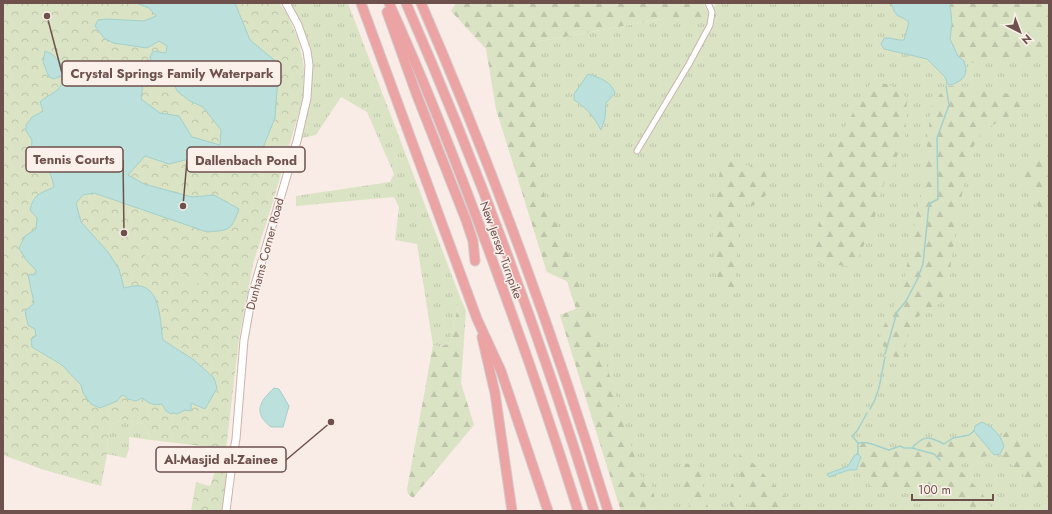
<svg xmlns="http://www.w3.org/2000/svg" width="1052" height="514" font-family="Jost,sans-serif">
  <defs>
    <pattern id="grass-tufts" width="24" height="20" patternUnits="userSpaceOnUse"><rect width="24" height="20" fill="#dae4c5"/><path d="M3 7l-1-3M5 7V3M7 7l1-3M15 17l-1-3M17 17v-4M19 17l1-3" fill="none" stroke="#bec5ab"/></pattern>
    <pattern id="forest-firs" width="22" height="20" patternUnits="userSpaceOnUse"><rect width="22" height="20" fill="#dae4c5"/><path d="M5 1l3.5 6h-7zM16 11l3.5 6h-7z" fill="#bec5ab"/></pattern>
    <pattern id="park-crowns" width="20" height="18" patternUnits="userSpaceOnUse"><rect width="20" height="18" fill="#dae4c5"/><path d="M2 6a3 3 0 1 1 6 0M12 15a3 3 0 1 1 6 0" fill="none" stroke="#bec5ab"/></pattern>
  </defs>
  <rect width="100%" height="100%" fill="#f9ebe5"/>
  <g fill="url(#grass-tufts)">
    <path d="M286 3H348L460 297 450 343 439 347 433 345 417 244 395 240 399 207 394 197 296 206V196L390 182 394 174 367 112 341 97 316 135 297 139 304 113 307 51Z"/>
    <path d="M716 3H986L1049 20V511H621L560 315 576 309 567 281 547 272 496 109 536 42 667 18H711L712 12Z"/>
    <path d="M123 419 144 424 151 440 129 437V449L126 458 107 454 108 435 113 424Z"/>
  </g>
  <g fill="url(#forest-firs)">
    <path d="M456 3H703L711 18H667L536 42V43L540 90 536 118 545 203 561 233 578 283 596 331 642 480 651 483 658 511H621L560 315 576 309 567 281 547 272 496 109 486 49 451 11Z"/>
    <path d="M950 3H1049V55L990 60 965 64 961 58 958 56 950 39 952 24Z"/>
    <path d="M872 81 890 85 907 98 905 139 882 188 873 225 854 267 814 262 825 173 823 164Z"/>
    <path d="M946 86 971 87 1010 94 1031 104 982 131 971 151 958 214 946 299 919 316 908 332 903 359 885 354 880 333 902 292 924 174 931 107Z"/>
    <path d="M1049 145V208L1040 209 1016 170 1043 148Z"/>
    <path d="M722 160 764 169 771 191 753 206 738 198 737 211 738 240 734 294 720 291 714 256 712 215Z"/>
    <path d="M460 297 466 311 461 383 474 425 413 498 408 494 407 489 433 345 439 347 450 343Z"/>
    <path d="M1009 430 1028 447 1049 461V509L1041 491 1000 454 1004 446 1001 436Z"/>
    <path d="M974 431 994 455 970 459 957 467 982 493 993 511H964L949 499 941 485 878 493 856 470 861 458 858 454V443C869 441 879 447 889 450L900 446 904 448H912C924 435 928 436 944 444L953 438 969 435Z"/>
    <path d="M736 453 753 463 798 510 806 511H752L743 489Z"/>
    <path d="M698 462 708 508 709 511H691L681 481 685 464Z"/>
    <path d="M733 481 738 489 747 511H732L727 495Z"/>
  </g>
  <g fill="url(#park-crowns)">
    <path d="M3 3H279L287 14 298 39 304 67 303 98 272 205 253 264 239 339 226 449 151 440 144 424 123 419 113 424 108 435 107 454 101 486 41 469 3 455Z"/>
    <path d="M218 462 232 463 226 511H191L196 482 210 486Z"/>
  </g>
  <g fill="#dae4c5">
    <path d="M157 235 173 245 168 253 152 242Z"/>
    <path d="M148 247 164 258 159 265 143 254Z"/>
    <path d="M188 263 204 273 199 281 183 270Z"/>
    <path d="M182 273 198 283 193 291 177 280Z"/>
  </g>
  <g fill="#bce0db" stroke="#a3d0cb">
    <path d="M136 3H235L250 40 279 64 275 118 254 170 235 167 209 159 185 160 169 164 145 156 128 175 144 184 192 197 214 195 239 209C231 231 230 230 207 232L94 193 83 195 76 203 81 222 108 252 119 269 124 288C129 287 135 285 140 286 161 289 160 323 163 340L194 360 214 378 217 388 205 409 191 403V411L185 410 177 414 173 413 171 414 166 411 162 404C153 406 149 403 142 398L136 401 128 399 124 395 121 396 117 401 100 408 91 404 83 393 81 385 62 365 32 347 31 339 36 336 35 329 28 325 25 311 34 303 28 275 35 274 36 270 26 260 19 248 25 236 36 229 37 218 30 210C34 193 40 194 54 187 50 168 47 167 31 157L32 140 26 131V125L32 117 43 111 40 102C48 94 62 92 63 79L61 76 54 79 49 77 43 62 45 51 52 54 67 70 94 75 114 69 132 72 143 83 141 99 160 113 179 116 192 137 220 145 221 130 203 107 190 101 178 92 172 82 153 68 150 57 153 51 166 53 167 46 159 41 147 48 113 43 104 38 95 26 98 20 107 19 144 21 156 16 149 8Z"/>
    <path d="M891 3H950L952 24 950 39 958 56 964 61 966 69 965 75 961 80 952 85 946 84 947 82 945 77 927 59 884 49 881 44 884 38C891 37 898 41 904 40L909 22C897 13 897 20 891 3Z"/>
    <path d="M588 74C600 78 611 81 615 93L606 103 605 118 601 130C594 117 587 108 574 100V94Z"/>
    <path d="M274 388 279 389 289 406 283 427H271C253 413 259 402 274 388Z"/>
    <path d="M982 422C994 428 1000 434 1004 446L1000 454 994 455 974 431 975 426Z"/>
    <path d="M858 454 861 457 856 470H849L829 477 827 474 848 466 854 456Z"/>
  </g>
  <g fill="none" stroke-linecap="round" stroke-linejoin="round">
    <g stroke="#a3d0cb" stroke-width="1.5">
      <path d="M885 354 897 312 906 301 917 280 923 264 929 204 938 199 937 138 949 105 946 86"/>
      <path d="M870 409C880 393 881 376 885 357"/>
      <path d="M858 443 852 436 857 431 867 413"/>
      <path d="M912 448 934 454 940 460"/>
      <path d="M858 454V443C869 441 879 447 889 450L900 446 904 448H912C924 435 928 436 944 444L953 438 969 435 974 431"/>
    </g>
    <g stroke="#cbb4af" stroke-width="7">
      <path id="street" d="M637 151 689 64 710 25 712 12 708 3"/>
    </g>
    <g stroke="#cdb3ad" stroke-width="9">
      <path id="secondary" d="M226 511 233 456 236 439 244 340 252 295 297 141 307 98 309 65 307 51 298 25 286 3"/>
    </g>
    <g stroke="#d4caca" stroke-width="11">
      <g id="highway">
        <path d="M361 3 477 319 501 371 548 511"/>
        <path d="M389 3C429 91 464 182 497 273 526 352 553 431 578 511"/>
        <path d="M406 3C478 168 541 339 594 511"/>
        <path d="M421 3C493 169 555 338 608 511"/>
        <path d="M387 12 416 93 466 220 473 241 475 261"/>
        <path d="M482 337 495 393 512 511"/>
      </g>
    </g>
    <use href="#street" stroke="#fff" stroke-width="5"/>
    <use href="#secondary" stroke="#fff" stroke-width="7"/>
    <use href="#highway" stroke="#eba3a4" stroke-width="9"/>
  </g>
  <g text-anchor="middle" dominant-baseline="central" stroke-width="3" stroke-linejoin="round" paint-order="stroke">
    <g font-size="12" fill="#6e504d" stroke="#fcf0ea">
      <text transform="translate(501 250) rotate(70)">New Jersey Turnpike</text>
      <text transform="translate(265 254) rotate(-75)">Dunhams Corner Road</text>
    </g>
  </g>
  <path fill="none" stroke="#6e504d" stroke-width="1.5" d="M47 16L62 73M124 233L123 160M183 206L187 160M331 422L286 460"/>
  <g fill="#6e504d" stroke="#fcf0ea" stroke-width="1.5">
    <circle cx="47" cy="16" r="4"/>
    <circle cx="124" cy="233" r="4"/>
    <circle cx="183" cy="206" r="4"/>
    <circle cx="331" cy="422" r="4"/>
  </g>
  <g fill="#fcf0ea" stroke="#6e504d" stroke-width="1.5">
    <rect x="62" y="61" width="219" height="25" rx="4"/>
    <rect x="26" y="147" width="97" height="25" rx="4"/>
    <rect x="187" y="147" width="118" height="25" rx="4"/>
    <rect x="156" y="447" width="130" height="25" rx="4"/>
  </g>
  <g font-size="13" text-anchor="middle" font-weight="bold" fill="#6e504d">
    <text x="172" y="78">Crystal Springs Family Waterpark</text>
    <text x="74" y="164">Tennis Courts</text>
    <text x="246" y="165">Dallenbach Pond</text>
    <text x="221" y="464">Al-Masjid al-Zainee</text>
  </g>
  <rect width="1052" height="514" fill="none" stroke="#6e504d" stroke-width="8"/>
  <g transform="translate(1020 32) rotate(138)" stroke="#fcf0ea" stroke-width="3" paint-order="stroke">
  <path d="M0-3L7 15L0 10L-7 15Z" fill="#6e504d"/>
  <text y="-6" font-size="11" font-weight="bold" text-anchor="middle" fill="#6e504d">N</text>
  </g>
  <path d="M912 494v6h81v-6" fill="none" stroke="#6e504d" stroke-width="2"/>
  <text x="918" y="494" font-size="12" fill="#6e504d" stroke="#fcf0ea" stroke-width="3" paint-order="stroke">100 m</text>
</svg>
